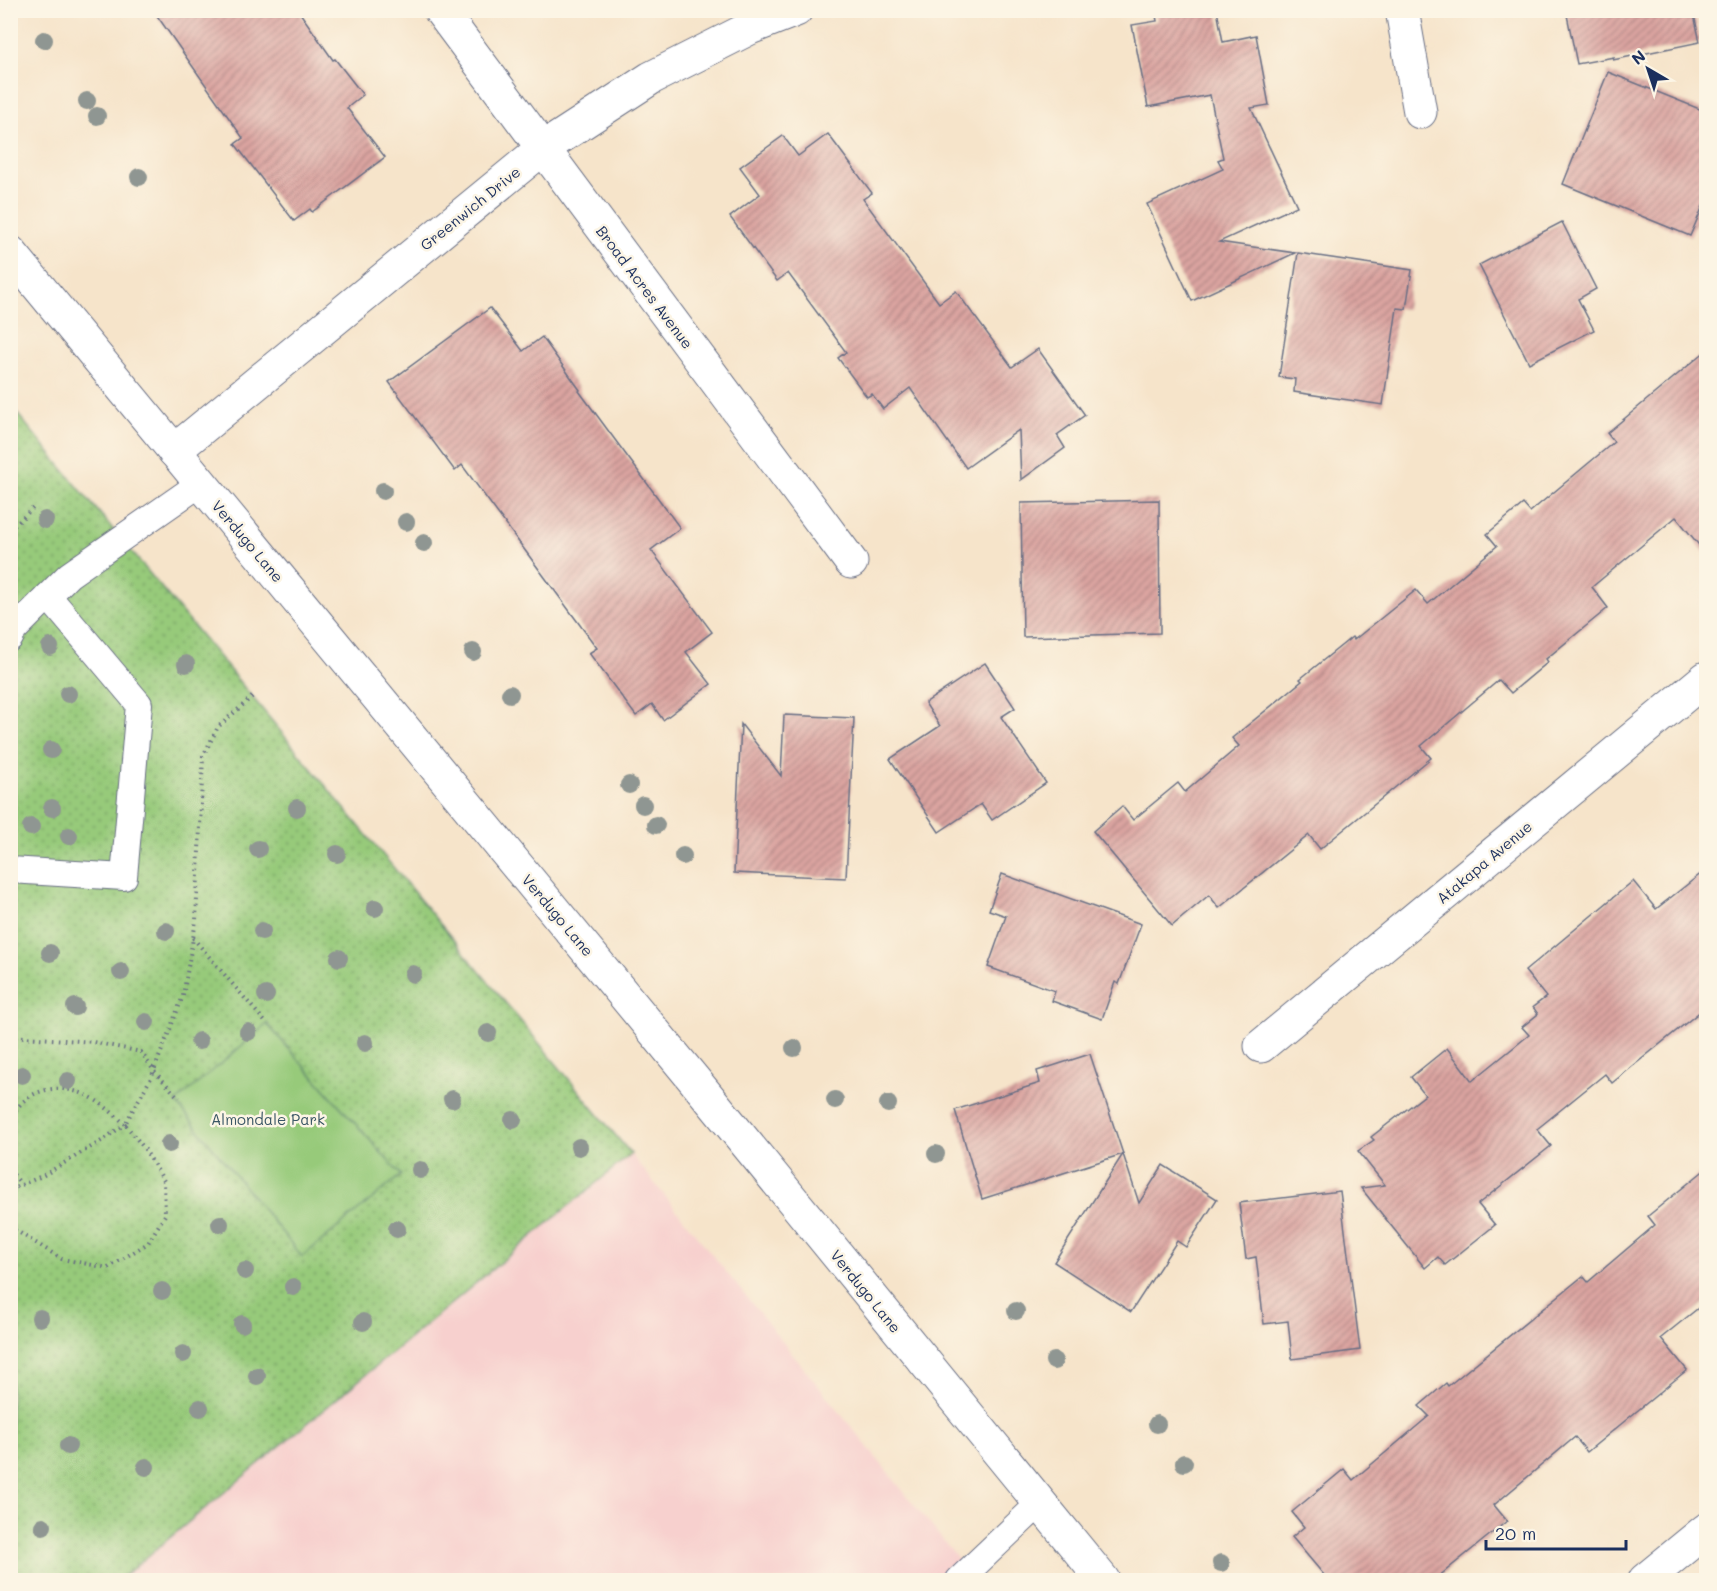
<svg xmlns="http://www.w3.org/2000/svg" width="1717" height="1591" font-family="Mali,sans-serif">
  <defs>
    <pattern id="park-dots" width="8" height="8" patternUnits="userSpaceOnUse" patternTransform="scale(1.5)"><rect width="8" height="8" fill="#97ca7a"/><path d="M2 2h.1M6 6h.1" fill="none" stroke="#7aa467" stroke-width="1.8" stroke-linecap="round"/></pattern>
    <pattern id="building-hatch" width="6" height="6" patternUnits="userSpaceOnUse" patternTransform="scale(1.5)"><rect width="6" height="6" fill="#dba4a0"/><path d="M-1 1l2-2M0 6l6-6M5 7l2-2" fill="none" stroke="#b18686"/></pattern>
  </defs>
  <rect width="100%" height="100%" fill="#fcf5e5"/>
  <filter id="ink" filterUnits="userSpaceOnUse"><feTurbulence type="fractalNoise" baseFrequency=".0167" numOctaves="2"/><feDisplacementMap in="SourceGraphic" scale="12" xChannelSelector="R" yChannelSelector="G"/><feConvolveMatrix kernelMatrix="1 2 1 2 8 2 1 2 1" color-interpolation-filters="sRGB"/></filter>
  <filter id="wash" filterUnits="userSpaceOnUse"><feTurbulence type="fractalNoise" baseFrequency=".008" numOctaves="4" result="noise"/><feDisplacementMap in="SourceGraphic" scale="24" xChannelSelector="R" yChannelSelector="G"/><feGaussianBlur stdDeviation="1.35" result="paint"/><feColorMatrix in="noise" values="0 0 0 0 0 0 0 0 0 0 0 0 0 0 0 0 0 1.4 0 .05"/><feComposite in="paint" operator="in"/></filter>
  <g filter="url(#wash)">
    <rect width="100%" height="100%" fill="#f6e4ca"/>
    <path fill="#f7d0ce" d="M631 1154 975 1580H119Z"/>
    <path fill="url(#park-dots)" stroke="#597c6c" stroke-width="1.5" d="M10 405 631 1154 119 1580H11Z"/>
    <path fill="#97ca7a" stroke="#597c6c" stroke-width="1.5" d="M267 1024 401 1175 302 1257 176 1102Z"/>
    <g id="blocks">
      <g fill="url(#building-hatch)">
        <path d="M153 10H298L333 60 335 59 363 95 347 108 385 157 312 212 310 209 294 221 235 144 243 138Z"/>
        <path d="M1155 10H1217L1223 42 1256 35 1269 105 1251 108 1297 206 1219 242 1295 253 1192 301 1147 204 1223 169 1218 160 1223 158 1210 95 1148 107 1132 25 1157 21Z"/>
        <path d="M1566 10H1693L1700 42 1613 60 1614 57 1577 64Z"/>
        <path d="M1608 72 1707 112V197L1690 236 1563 184Z"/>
        <path d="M828 134 872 193 863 199 939 303 956 291 1012 367 1038 349 1085 415 1057 435 1065 448 1021 480 1019 430 966 468 910 388 883 409 872 394 867 397 838 358 846 352 788 273 777 281 730 217 760 194 740 167 783 136 798 156Z"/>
        <path d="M1562 222 1596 289 1578 299 1594 330 1529 363 1479 265Z"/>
        <path d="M1298 253 1412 270 1406 309 1397 308 1383 405 1294 392 1295 379 1279 377Z"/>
        <path d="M490 308 523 351 542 337 580 390 579 391 680 528 651 550 712 632 686 652 711 684 663 720 652 704 636 716 589 653 597 648 462 465 455 471 389 382Z"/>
        <path d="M1707 350V555L1676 517 1592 587 1608 608 1546 659 1548 662 1511 693 1499 680 1421 746 1431 758 1392 790 1320 849 1309 835 1219 908 1209 895 1172 926 1093 831 1122 806 1133 820 1178 783 1185 792 1239 746 1232 738 1302 681 1300 679 1352 637 1354 640 1416 590 1428 604 1497 546 1487 534 1523 504 1530 512 1614 442 1607 433Z"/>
        <path d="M1159 500 1160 633 1023 637 1021 503Z"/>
        <path d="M985 663 1015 708 1001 717 1046 783 992 820 981 804 939 832 890 759 940 726 925 703Z"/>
        <path d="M784 715 854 718 846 878 734 873 741 724 781 776Z"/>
        <path d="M1707 869V1006L1612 1083 1605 1074 1537 1129 1551 1146 1478 1204 1495 1225 1445 1265 1438 1257 1425 1268 1361 1188 1385 1185 1358 1151 1374 1140 1371 1137 1425 1095 1411 1077 1447 1048 1472 1081 1529 1035 1522 1027 1538 1014 1533 1007 1546 997 1525 971 1633 881 1656 909Z"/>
        <path d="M1002 874 1141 924 1119 984 1115 982 1102 1019 1052 1001 1055 991 988 967 1006 916 989 910Z"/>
        <path d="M1090 1054 1123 1154 982 1199 955 1110 1040 1083 1037 1071Z"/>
        <path d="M1123 1154 1139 1203 1163 1165 1217 1199 1186 1247 1177 1241 1131 1312 1054 1262Z"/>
        <path d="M1707 1168V1301L1661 1338 1687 1370 1587 1452 1575 1437 1494 1505 1507 1521 1433 1581H1329L1292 1537 1304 1527 1292 1512 1344 1469 1353 1480 1429 1416 1419 1406 1446 1383 1448 1386 1583 1276 1588 1282 1655 1225 1648 1216Z"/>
        <path d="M1340 1191 1360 1350 1292 1359 1288 1321 1264 1324 1256 1257 1246 1259 1239 1203Z"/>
      </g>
    </g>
  </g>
  <g filter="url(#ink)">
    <use href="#blocks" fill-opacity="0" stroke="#686e84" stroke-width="1.5"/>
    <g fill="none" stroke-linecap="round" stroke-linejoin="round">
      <g stroke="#686e84" stroke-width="28">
        <g id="service">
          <path d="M10 638 14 630 69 575 201 483"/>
          <path d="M10 870 124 877 139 704 48 596"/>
          <path d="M959 1580 1040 1503"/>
        </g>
      </g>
      <g stroke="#686e84" stroke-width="35">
        <g id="minor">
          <path d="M440 10 851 562"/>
          <path d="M1402 10 1420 112"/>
          <path d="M174 451 542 149 651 78 750 28 796 10"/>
          <path d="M1261 1046 1706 678"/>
          <path d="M1645 1580 1706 1530"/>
        </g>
      </g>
      <g stroke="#686e84" stroke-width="35">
        <path id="tertiary" d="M10 252 705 1093 1103 1580"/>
      </g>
      <g stroke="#686e84" stroke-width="4" stroke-dasharray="1.5 4.5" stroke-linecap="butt">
        <path d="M10 530 35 506"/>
        <path d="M193 938 267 1024"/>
        <path d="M10 1036 93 1042 141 1052 154 1071 179 1098"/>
        <path d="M10 1121C24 1087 61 1081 92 1098 104 1105 115 1115 125 1124L103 1140 44 1175 10 1190"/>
        <path d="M10 1157 13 1174 21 1184"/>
        <path d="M10 1227 62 1259 108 1268 148 1243 165 1215 164 1181 144 1148 125 1124 151 1078 183 996 196 921 203 756 218 727 253 696"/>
      </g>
      <use href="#service" stroke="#fff" stroke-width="26"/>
      <use href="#minor" stroke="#fff" stroke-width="33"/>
      <use href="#tertiary" stroke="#fff" stroke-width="33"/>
    </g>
    <g fill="#8f9692">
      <circle cx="44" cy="40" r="9"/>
      <circle cx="87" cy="101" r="9"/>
      <circle cx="97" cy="116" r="9"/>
      <circle cx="139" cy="177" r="9"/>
      <circle cx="383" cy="491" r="9"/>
      <circle cx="45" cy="520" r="9"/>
      <circle cx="406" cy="522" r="9"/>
      <circle cx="424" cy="543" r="9"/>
      <circle cx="50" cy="647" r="9"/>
      <circle cx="473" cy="652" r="9"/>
      <circle cx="186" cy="664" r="9"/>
      <circle cx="68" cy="694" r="9"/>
      <circle cx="510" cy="694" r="9"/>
      <circle cx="51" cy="750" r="9"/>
      <circle cx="629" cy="785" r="9"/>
      <circle cx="643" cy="805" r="9"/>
      <circle cx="52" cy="808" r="9"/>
      <circle cx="297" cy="808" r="9"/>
      <circle cx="656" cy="825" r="9"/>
      <circle cx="31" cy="827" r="9"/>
      <circle cx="69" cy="836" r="9"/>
      <circle cx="258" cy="849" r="9"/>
      <circle cx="337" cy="854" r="9"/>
      <circle cx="683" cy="856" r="9"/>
      <circle cx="375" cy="908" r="9"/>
      <circle cx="166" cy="931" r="9"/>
      <circle cx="262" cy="931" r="9"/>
      <circle cx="50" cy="953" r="9"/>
      <circle cx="339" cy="958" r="9"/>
      <circle cx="121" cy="972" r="9"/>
      <circle cx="413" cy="974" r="9"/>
      <circle cx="266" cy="995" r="9"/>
      <circle cx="75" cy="1007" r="9"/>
      <circle cx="146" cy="1022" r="9"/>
      <circle cx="248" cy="1032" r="9"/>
      <circle cx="488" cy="1033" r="9"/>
      <circle cx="199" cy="1041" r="9"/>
      <circle cx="365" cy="1043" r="9"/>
      <circle cx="794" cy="1048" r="9"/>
      <circle cx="22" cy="1075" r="9"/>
      <circle cx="68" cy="1081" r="9"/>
      <circle cx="452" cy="1099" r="9"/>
      <circle cx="835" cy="1100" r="9"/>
      <circle cx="888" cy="1104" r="9"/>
      <circle cx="513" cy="1120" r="9"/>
      <circle cx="169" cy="1144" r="9"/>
      <circle cx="579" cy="1147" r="9"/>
      <circle cx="936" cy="1154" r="9"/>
      <circle cx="420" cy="1170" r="9"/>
      <circle cx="220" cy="1224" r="9"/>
      <circle cx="397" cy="1229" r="9"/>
      <circle cx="245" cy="1271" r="9"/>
      <circle cx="293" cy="1287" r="9"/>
      <circle cx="162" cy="1291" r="9"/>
      <circle cx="1016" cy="1311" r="9"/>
      <circle cx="40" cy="1318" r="9"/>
      <circle cx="363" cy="1322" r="9"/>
      <circle cx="242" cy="1324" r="9"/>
      <circle cx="183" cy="1354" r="9"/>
      <circle cx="1054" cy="1361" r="9"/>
      <circle cx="257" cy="1376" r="9"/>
      <circle cx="200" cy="1408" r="9"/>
      <circle cx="1157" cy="1424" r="9"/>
      <circle cx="68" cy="1446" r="9"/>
      <circle cx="1184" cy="1463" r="9"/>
      <circle cx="146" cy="1467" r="9"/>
      <circle cx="43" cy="1526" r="9"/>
      <circle cx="1221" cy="1563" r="9"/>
    </g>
  </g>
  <g text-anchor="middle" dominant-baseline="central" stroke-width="5" stroke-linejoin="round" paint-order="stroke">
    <g font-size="15" fill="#1b2f5e" stroke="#fcf5e5">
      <text transform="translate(470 208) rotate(-39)">Greenwich Drive</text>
      <text transform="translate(645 287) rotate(53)">Broad Acres Avenue</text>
      <text transform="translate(248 541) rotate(50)">Verdugo Lane</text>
      <text transform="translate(1484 862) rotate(-40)">Atakapa Avenue</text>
      <text transform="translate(558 915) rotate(50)">Verdugo Lane</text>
      <text transform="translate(866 1291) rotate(51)">Verdugo Lane</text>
    </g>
    <g font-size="15" fill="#3a5665" stroke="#fcf5e5">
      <text x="268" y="1119">Almondale Park</text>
    </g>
  </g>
  <rect width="1717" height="1591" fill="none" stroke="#fcf5e5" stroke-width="36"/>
  <g transform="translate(1648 69) rotate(321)" stroke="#fcf5e5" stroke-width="4.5" paint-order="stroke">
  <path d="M0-4.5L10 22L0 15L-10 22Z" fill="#1b2f5e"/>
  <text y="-9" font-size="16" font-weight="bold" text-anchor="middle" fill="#1b2f5e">N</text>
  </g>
  <path d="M1486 1540v9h140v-9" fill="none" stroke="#1b2f5e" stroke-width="3"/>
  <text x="1495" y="1540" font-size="18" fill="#1b2f5e" stroke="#fcf5e5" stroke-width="4.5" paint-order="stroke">20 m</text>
</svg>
